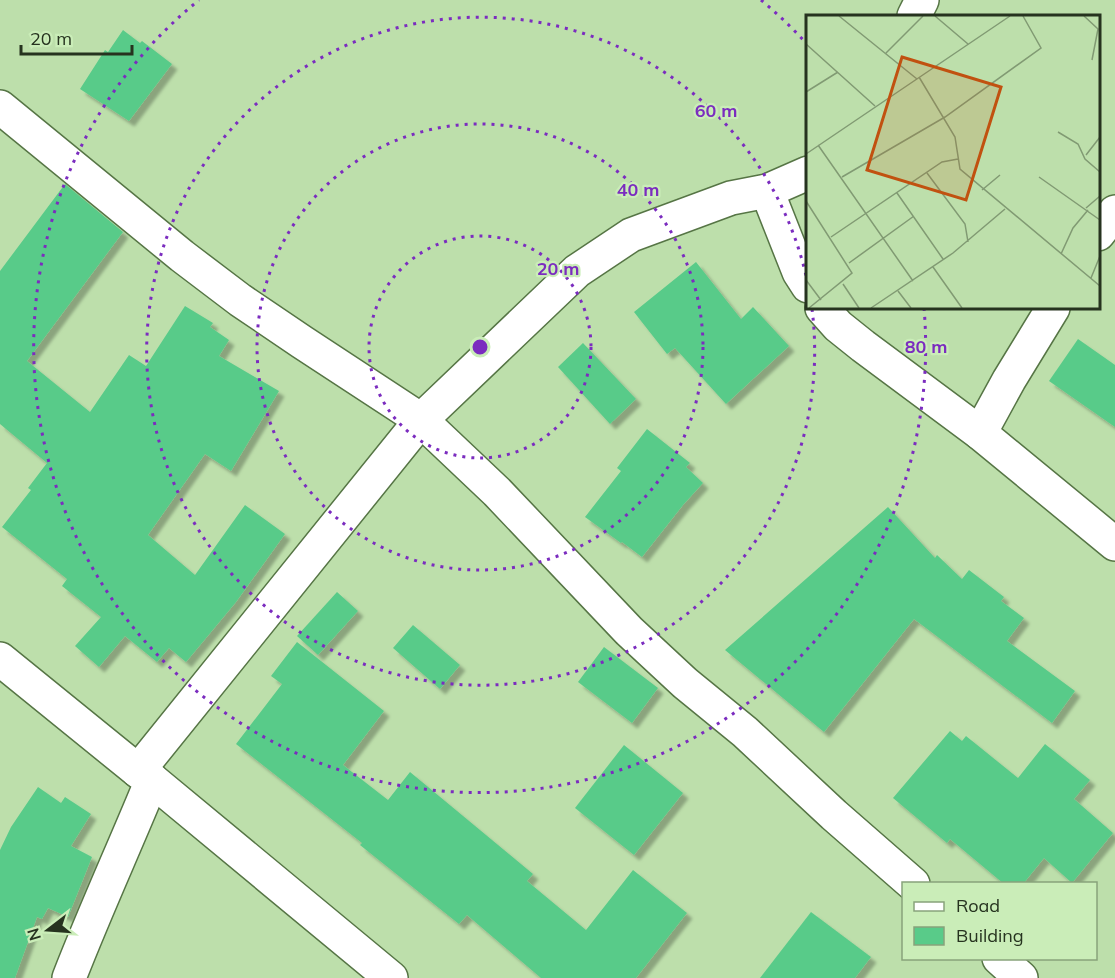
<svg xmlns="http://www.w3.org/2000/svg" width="1115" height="978" font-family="Mulish,sans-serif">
  <defs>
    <filter id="shadow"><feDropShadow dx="5.5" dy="5.5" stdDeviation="1.5" flood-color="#0004"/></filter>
  </defs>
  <rect width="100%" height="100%" fill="#bddfab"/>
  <g fill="#59cb89" filter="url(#shadow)">
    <path d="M123 30 140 43 142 41 172 64 129 121 80 89 105 50 108 52Z"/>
    <path d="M65 184 123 232 27 361 90 412 129 355 146 366 185 306 213 323 210 327 229 340 219 356 279 391 231 471 205 454 148 535 195 575 245 505 285 534 236 602 186 662 169 648 157 662 125 636 99 667 75 646 101 617 62 586 67 579 2 527 31 490 28 488 47 463 0 424V271Z"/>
    <path d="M696 262 741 319 753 307 789 346 726 404 675 348 667 354 634 312Z"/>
    <path d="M1078 339 1115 365V427L1049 381Z"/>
    <path d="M583 343 636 399 610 424 558 367Z"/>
    <path d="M647 429 690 463 686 467 703 483 683 505 642 557 622 542 621 543 585 517 621 471 617 468Z"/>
    <path d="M888 507 935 558 937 555 962 579 969 570 1004 597 1001 601 1024 618 1007 641 1075 691 1052 723 914 619 824 732 725 650Z"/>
    <path d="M337 592 358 611 318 655 297 636Z"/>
    <path d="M413 625 460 665 440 689 393 648Z"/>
    <path d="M297 642 384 711 343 765 388 800 410 772 533 874 527 881 586 930 633 870 687 913 636 978H541L467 915 459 924 360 845 362 843 236 744 282 684 271 676Z"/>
    <path d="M604 647 658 688 632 723 578 682Z"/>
    <path d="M950 731 962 741 966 736 1018 778 1045 744 1090 780 1074 799 1113 833 1072 883 1044 858 1023 884H1004L950 839 947 843 893 798Z"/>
    <path d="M624 745 683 793 634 855 575 808Z"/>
    <path d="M38 787 61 803 65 797 91 814 71 846 92 857 68 917 48 908 42 919 37 917 15 978H0V850L11 827Z"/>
    <path d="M811 912 871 957 855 978H760Z"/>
  </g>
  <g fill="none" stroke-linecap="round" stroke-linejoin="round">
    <g stroke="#567545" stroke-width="36">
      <g id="minor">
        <path d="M914 16 922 0"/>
        <path d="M0 107 182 256 240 300 302 342 421 420 497 492 629 631 685 683 745 732 834 815 913 884"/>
        <path d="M767 191 799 272 808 286"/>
        <path d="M1098 234 1115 212"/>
        <path d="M822 308 838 326 863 346 980 433 1115 544"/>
        <path d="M980 433 1009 380 1053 308"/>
        <path d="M138 771 421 420 577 271 631 235 731 198 767 191 808 173"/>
        <path d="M999 958 1021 978"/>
        <path d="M69 978C95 911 125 846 152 780"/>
      </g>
    </g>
    <g stroke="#567545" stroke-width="36">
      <path id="tertiary" d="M0 659 138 771 152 780 391 978"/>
    </g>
    <use href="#minor" stroke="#fff" stroke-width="33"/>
    <use href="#tertiary" stroke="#fff" stroke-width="33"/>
  </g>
  <g fill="none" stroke="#7b2cbf" stroke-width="3" stroke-dasharray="3 6">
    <circle cx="480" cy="347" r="111"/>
    <circle cx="480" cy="347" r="223"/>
    <path d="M812 309A334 334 0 1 1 807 280"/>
    <path d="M761 0A446 446 0 0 1 806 43M924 308A446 446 0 1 1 199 0"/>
  </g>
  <g transform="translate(806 15)">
    <rect width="294" height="294" fill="#bddfab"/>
    <path fill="none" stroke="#819a73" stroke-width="1.5" d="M33 1 111 64M129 1 162 29M278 1 292 14 286 45M0 29 69 91M80 38 117 1M113 62 149 122 154 154 294 271M0 77 32 57M252 117 272 129 279 144 294 157M12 130 107 266M0 139 204 1M280 140 294 122M121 158 159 209 162 227M36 162 139 102 235 33 217 1M233 162 294 205M176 175 194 160M91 178 137 244M0 186 46 258 3 293M280 193 294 181M25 222 136 147 152 144M255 239 267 213 282 195M43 248 108 201M127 252 156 293M285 263 294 241M0 265 15 285M37 269 53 293M92 276 105 293M65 293 147 238 199 194"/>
    <path fill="#c15110" fill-opacity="0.15" stroke="#c15110" stroke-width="3" d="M96 42 195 72 160 185 61 155Z"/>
    <rect width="294" height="294" fill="none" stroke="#26331f" stroke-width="3"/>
  </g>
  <circle cx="480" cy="347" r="9" fill="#7b2cbf" stroke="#caedb8" stroke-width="3"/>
  <g font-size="18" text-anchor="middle" font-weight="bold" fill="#7b2cbf" stroke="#caedb8" stroke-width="4.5" stroke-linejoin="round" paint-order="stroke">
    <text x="716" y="117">60 m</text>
    <text x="638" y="196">40 m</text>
    <text x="558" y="275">20 m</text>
    <text x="926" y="353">80 m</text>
  </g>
  <rect x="902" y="882" width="195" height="78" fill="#caedb8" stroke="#88a37b" stroke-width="1.5"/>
  <rect x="914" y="902" width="30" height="9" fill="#ffffff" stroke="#88a37b" stroke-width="1.5"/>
  <text x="956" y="912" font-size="18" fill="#26331f">Road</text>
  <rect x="914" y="927" width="30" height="18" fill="#59cb89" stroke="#88a37b" stroke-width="1.5"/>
  <text x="956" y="942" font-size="18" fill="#26331f">Building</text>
  <g transform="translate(48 930) rotate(253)" stroke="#caedb8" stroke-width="4.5" paint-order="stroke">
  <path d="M0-4.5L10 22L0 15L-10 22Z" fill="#26331f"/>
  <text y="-9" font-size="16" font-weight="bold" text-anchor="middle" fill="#26331f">N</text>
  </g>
  <path d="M21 45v9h111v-9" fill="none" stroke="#26331f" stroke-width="3"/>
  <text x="30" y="45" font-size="18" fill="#26331f" stroke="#caedb8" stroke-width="4.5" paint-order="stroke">20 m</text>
</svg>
